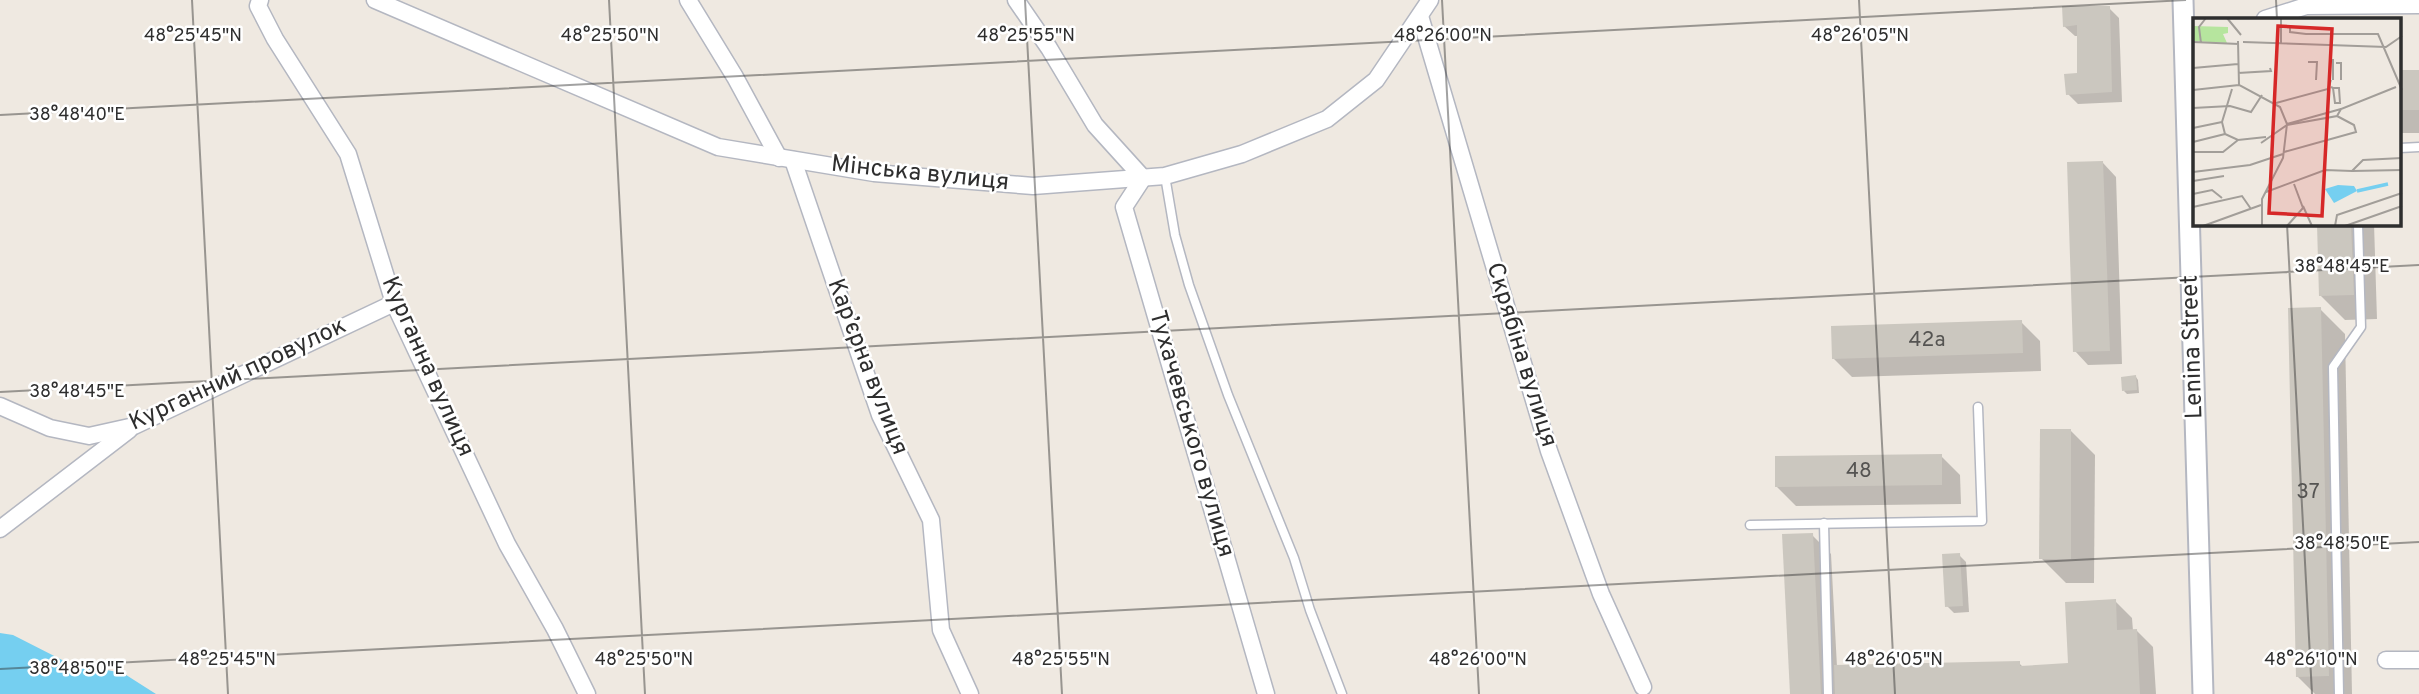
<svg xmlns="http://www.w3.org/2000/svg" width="2419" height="694" font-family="Overpass,sans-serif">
  <rect width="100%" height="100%" fill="#efe9e1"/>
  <path fill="#75cff0" d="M0 633 13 635 68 663 123 673 156 694H0Z"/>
  <g fill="#0003">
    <path d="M2109 8 2119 18 2122 102 2078 104 2068 94 2079 75V36H2075L2064 26Z"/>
    <rect x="2400" y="72" width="19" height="61"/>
    <path d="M2103 163 2116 177 2122 364 2088 365 2075 351Z"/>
    <path d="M2319 224H2374L2377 319 2345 320 2320 295Z"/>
    <path d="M2320 309 2345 334 2352 694H2315L2297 676Z"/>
    <path d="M2021 322 2040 341 2041 371 1852 377 1833 358Z"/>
    <path d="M2136 377 2138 380 2139 393 2127 394 2124 391Z"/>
    <path d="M2070 430 2095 455 2094 583H2066L2041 558Z"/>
    <path d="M1941 456 1960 475 1961 504 1796 506 1777 487Z"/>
    <path d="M1812 535 1831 554 1837 667 2019 663 2024 668 2070 665 2115 601 2132 618 2133 631 2136 630 2153 647 2156 694H1792Z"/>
    <path d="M1959 555 1966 562 1969 612 1954 613 1947 606Z"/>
  </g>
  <g fill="#cbc7bf">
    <path d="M2062 6H2110L2112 92 2066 95 2064 74 2077 73V25L2063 27Z"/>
    <rect x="2400" y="70" width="19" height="40"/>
    <path d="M2103 161 2110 351 2073 352 2067 162Z"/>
    <path d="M2317 224H2351L2354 295 2319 296Z"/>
    <path d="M2321 307 2329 676 2296 677 2288 308Z"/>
    <path d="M2022 320 2023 353 1832 359 1831 326Z"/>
    <path d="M2136 375 2137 390 2122 391 2121 377Z"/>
    <path d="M2040 429H2071V559H2039Z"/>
    <path d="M1942 454V485L1775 487V456Z"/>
    <path d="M1813 533 1821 694H1790L1782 534Z"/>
    <path d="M1960 553 1963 606 1945 607 1942 554Z"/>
    <path d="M2116 599 2117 630 2137 629 2140 694H1835L1834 665 2020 661V666L2068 663 2065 602Z"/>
  </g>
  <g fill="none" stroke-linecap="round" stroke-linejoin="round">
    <g stroke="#b4b7c1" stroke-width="11">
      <g id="service">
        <path d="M2400 148 2419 147"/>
        <path d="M1165 176 1175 235 1189 285 1228 395 1294 558 1310 610 1342 694"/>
        <path d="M1824 523 1828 694"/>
        <path d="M1750 525 1982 521 1978 407"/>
        <path d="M2339 694 2333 367 2361 327 2358 224"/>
      </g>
    </g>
    <g stroke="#b4b7c1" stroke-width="19">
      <g id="minor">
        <path d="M260 0 258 6 275 39 348 154 394 303 507 544 555 629 587 694"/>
        <path d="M375 0 718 147 874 173 1033 186 1165 176 1242 154 1327 119 1376 80 1430 0"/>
        <path d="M688 0 735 77 779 158"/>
        <path d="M1016 0 1049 48 1095 125 1143 178 1124 207 1266 694"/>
        <path d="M1420 16 1549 451 1601 594 1643 687"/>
        <path d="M2265 19 2306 6 2419 5"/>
        <path d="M793 160 880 415 931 520 941 630 970 694"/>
        <path d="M0 406 50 428 89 436 134 426 394 303"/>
        <path d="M0 529 129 430"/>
        <path d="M2386 660H2419"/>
      </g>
    </g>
    <g stroke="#b4b7c1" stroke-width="23">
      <path id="tertiary" d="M2183 0 2203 694"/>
    </g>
    <use href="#service" stroke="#fff" stroke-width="8"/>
    <use href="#minor" stroke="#fff" stroke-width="16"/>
    <use href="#tertiary" stroke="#fff" stroke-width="19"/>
  </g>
  <path fill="none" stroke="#2e2e2e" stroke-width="2" stroke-opacity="0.45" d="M192 0 228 694M609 0 645 694M1025 0 1062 694M1442 0 1479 694M1859 0 1895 694M2276 0 2277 19M0 115 2186 0M2287 224 2312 694M0 392 2419 265M0 669 2419 542"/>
  <g text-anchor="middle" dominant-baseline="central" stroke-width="5" stroke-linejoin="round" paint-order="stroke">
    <g font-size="21" fill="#555452">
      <text x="1927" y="340">42а</text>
      <text x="1859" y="471">48</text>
      <text x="2308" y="492">37</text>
    </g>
    <g font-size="24" fill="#2e2e2e" stroke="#fff">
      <text transform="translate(920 174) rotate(6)">Мінська вулиця</text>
      <text transform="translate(2193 347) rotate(-92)">Lenina Street</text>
      <text transform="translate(1521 355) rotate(73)">Скрябіна вулиця</text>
      <text transform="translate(427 367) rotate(66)">Курганна вулиця</text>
      <text transform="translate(867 367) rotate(69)">Кар’єрна вулиця</text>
      <text transform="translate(238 375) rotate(-25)">Курганний провулок</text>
      <text transform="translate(1191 434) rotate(74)">Тухачевського вулиця</text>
    </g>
  </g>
  <g transform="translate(2193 18)">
    <rect width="208" height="208" fill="#efe9e1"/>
    <path d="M0 8 35 9V15L30 16 34 25 0 23Z" fill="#b6e59e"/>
    <path d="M145 167 161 168 164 173 141 185 132 171Z" fill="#75cff0"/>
    <path fill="none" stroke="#75cff0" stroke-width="3.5" d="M164 173 195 166"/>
    <path fill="none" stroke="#a29e99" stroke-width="2" d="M34 0 48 17M97 7V14L113 16H185L209 72M45 23 46 67 87 89 94 106 90 140 69 181V208M0 24 46 26M50 24 193 29 209 18M8 25 6 9 13 0M88 26V0M115 44H124L123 62M143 45H148V62M0 50 45 46M45 55 78 53 77 50M140 62V41M138 69 140 70H146L147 85H142L140 70M39 71 29 104 32 116 45 122 73 119M0 72 46 67M83 85 135 71 138 62M0 90 37 88 58 94 69 77M94 106 148 91M0 110 29 104M0 124 32 116M68 125 94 107 144 98 148 91 203 69M0 134H30L45 122M91 134 163 114 161 107 144 98M159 153 209 152M0 154 57 147 90 136M0 163 31 158M73 174 132 152 159 153 170 142 209 140M0 176 19 172 29 180M110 188 119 208M0 189 49 178 58 191M10 208 68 187M94 208 110 190 101 166M142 208 144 197 209 175M152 208 209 188"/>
    <path fill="#d62828" fill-opacity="0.15" stroke="#d62828" stroke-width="3.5" d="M85 8 139 11 129 198 76 195Z"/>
    <rect width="208" height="208" fill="none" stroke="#2e2e2e" stroke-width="3.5"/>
  </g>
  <g font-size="18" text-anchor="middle" fill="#2e2e2e" stroke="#fff" stroke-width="5" stroke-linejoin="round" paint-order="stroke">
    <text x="193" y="41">48°25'45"N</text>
    <text x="610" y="41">48°25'50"N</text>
    <text x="1026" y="41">48°25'55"N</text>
    <text x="1443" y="41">48°26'00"N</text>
    <text x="1860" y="41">48°26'05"N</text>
    <text x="77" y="120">38°48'40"E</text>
    <text x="2342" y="272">38°48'45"E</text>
    <text x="77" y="397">38°48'45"E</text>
    <text x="2342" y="549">38°48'50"E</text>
    <text x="227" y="665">48°25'45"N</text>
    <text x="644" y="665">48°25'50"N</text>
    <text x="1061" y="665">48°25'55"N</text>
    <text x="1478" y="665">48°26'00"N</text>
    <text x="1894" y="665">48°26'05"N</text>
    <text x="2311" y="665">48°26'10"N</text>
    <text x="77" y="674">38°48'50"E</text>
  </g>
</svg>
